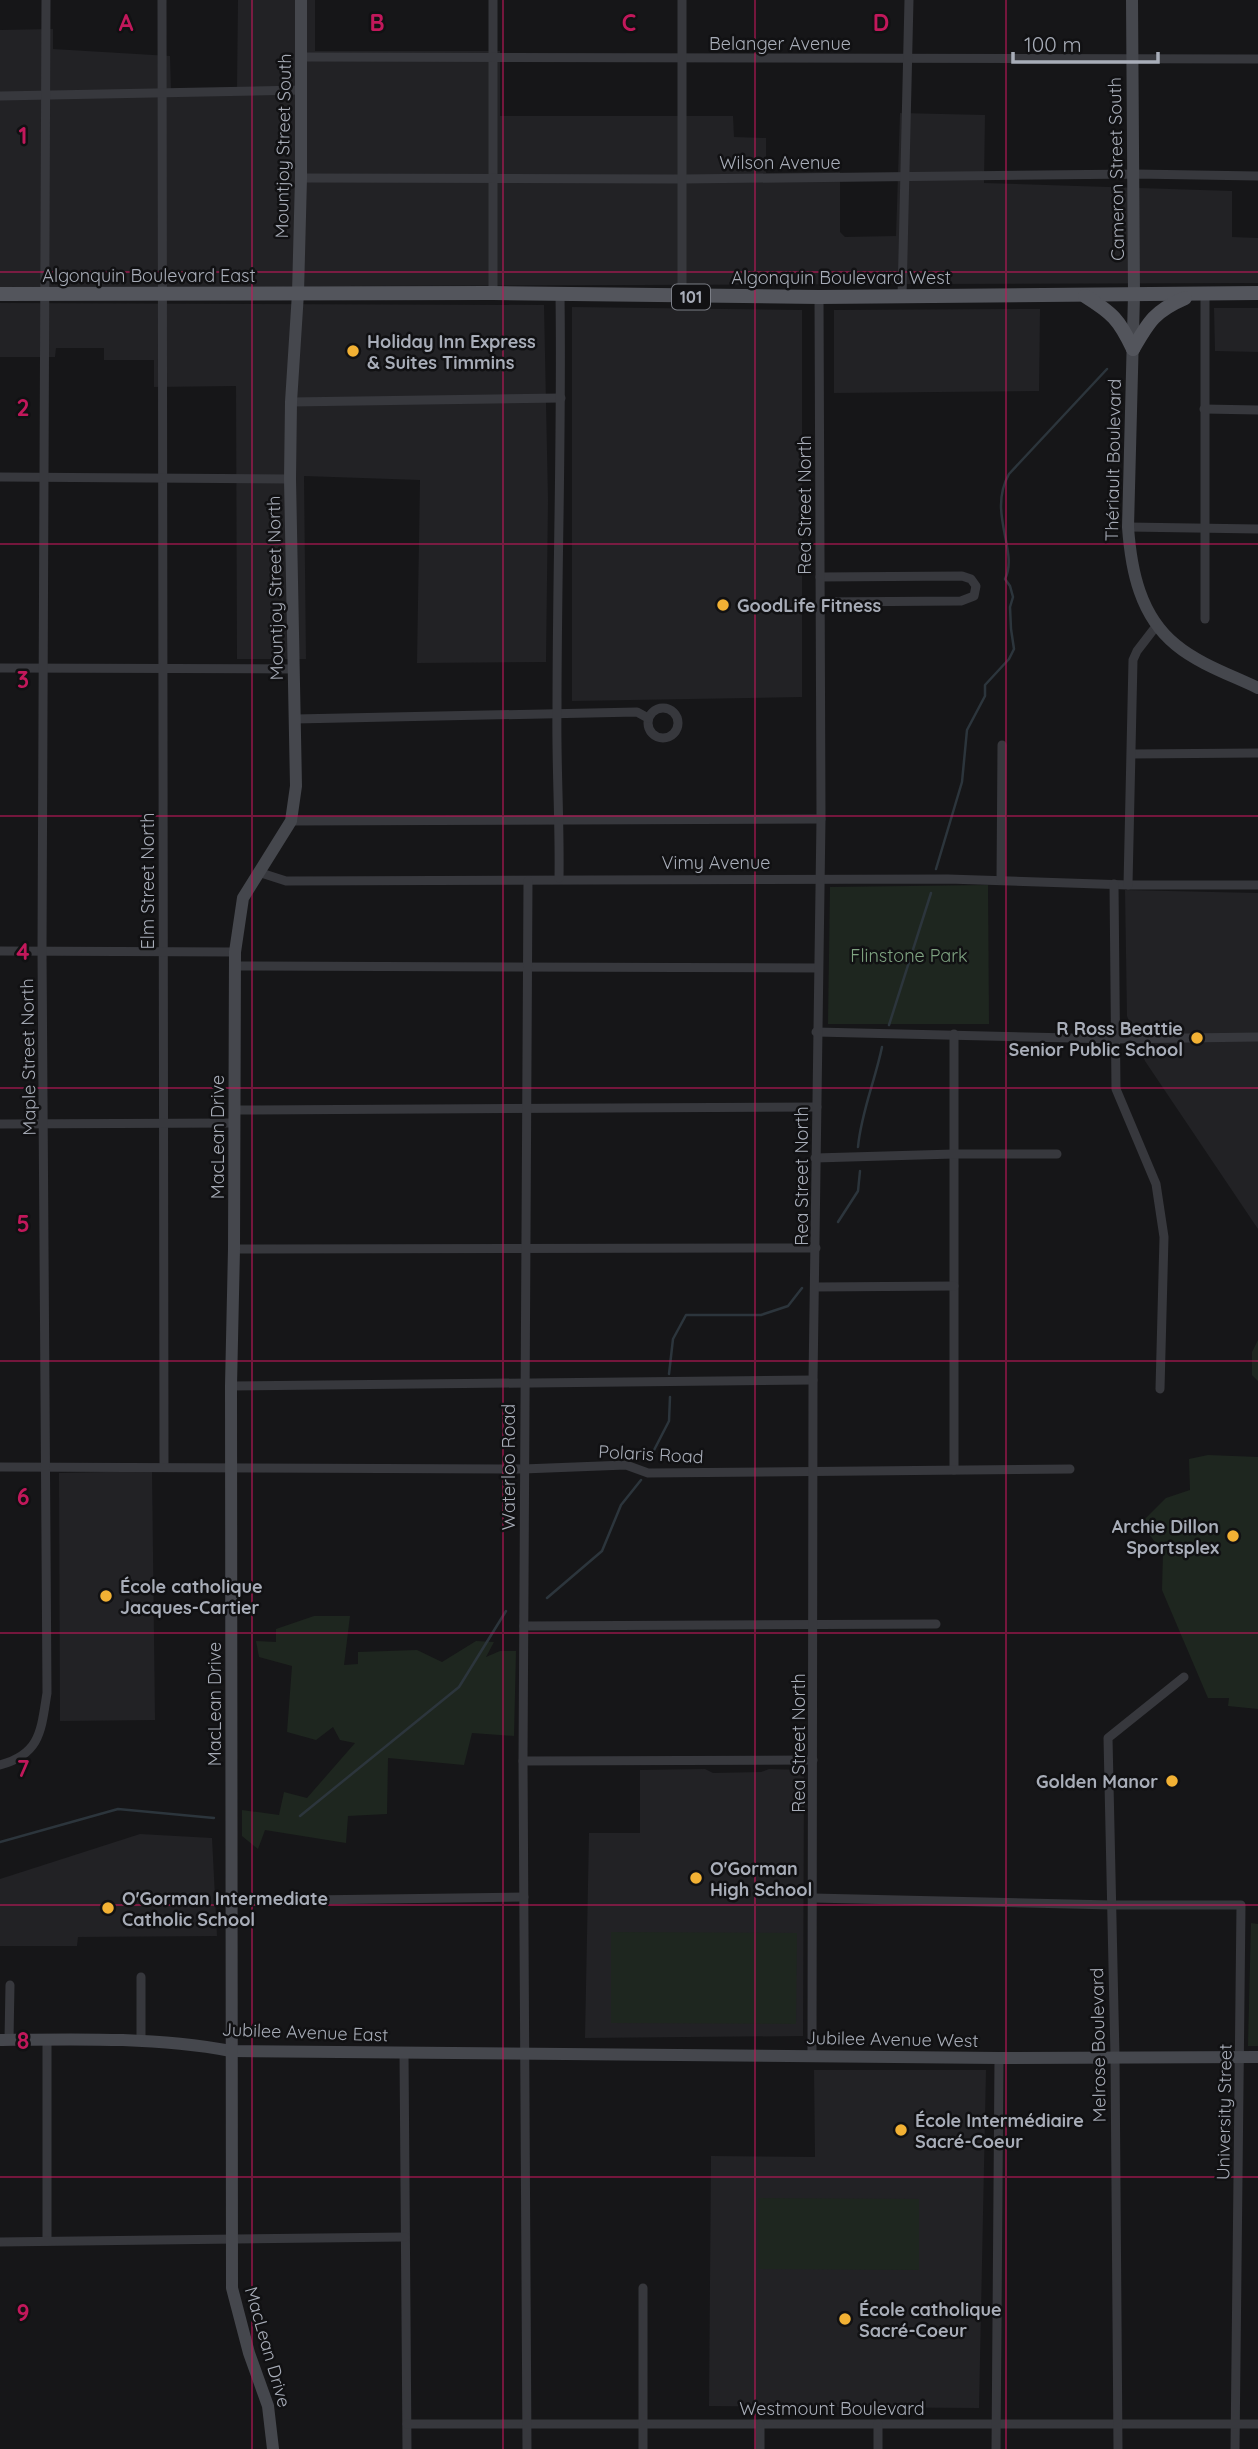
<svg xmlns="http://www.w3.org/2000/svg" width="1258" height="2449" font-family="Quicksand,sans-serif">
  <rect width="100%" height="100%" fill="#161618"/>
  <g fill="#222225">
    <path d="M238 0H315V51H500V116H733L734 137 766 138V173L840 172V232L845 237 896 236 900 113 985 115 984 183 1232 191V237L1258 238V283L0 287V30L53 29V49L170 56 171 90 237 87Z"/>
    <path d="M0 303 544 305 548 500 546 662 417 663 420 480 304 476 306 659H237L236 386 154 387V360H104V348H56L55 357H0Z"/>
    <path d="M572 307 802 310V697L572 701Z"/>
    <path d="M1214 308H1258V352L1215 351Z"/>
    <path d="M1040 309 1039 391 834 393V310Z"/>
    <path d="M1125 890 1258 893V1229L1145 1061 1127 1016Z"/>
    <path d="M152 1471 155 1720 60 1721 59 1473Z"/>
    <path d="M705 1769 713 1773 761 1772 769 1769 804 1770 803 2036 585 2038 589 1833H640V1770Z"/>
    <path d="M140 1834 212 1838 217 1936 78 1937 77 1946H0V1879Z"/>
    <path d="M814 2070H986L979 2408 709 2406 711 2156 815 2157Z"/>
  </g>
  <g fill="#1e261f">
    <path d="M988 885 989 1024H828L830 887Z"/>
    <path d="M1258 1340V1381L1252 1375V1352Z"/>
    <path d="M1208 1455 1258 1457V1709L1228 1706 1229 1698H1208L1162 1590 1163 1553 1141 1523 1166 1498 1190 1490 1189 1459Z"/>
    <path d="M314 1616H350L344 1665 358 1664V1652L417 1650 442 1662 476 1641 494 1642 486 1657 500 1651H516L514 1736 472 1733 464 1765 388 1758 387 1814 348 1816 346 1843 265 1830 258 1849 242 1836V1810L279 1815 284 1792 307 1798 355 1743 340 1740 333 1727 316 1740 287 1732 292 1666 259 1657 256 1641 276 1642V1629Z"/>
    <path d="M1251 1923 1258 1924V2046H1248Z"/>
    <path d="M611 1932 797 1933 796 2024 611 2023Z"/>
    <path d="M758 2198 919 2199V2270L758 2269Z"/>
  </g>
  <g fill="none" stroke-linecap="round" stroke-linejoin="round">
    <g stroke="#2c353c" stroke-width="2.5">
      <path d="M936 869 962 782 967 730 985 696V685L1009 659 1014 649 1011 629 1010 607 1013 597 1010 586 1005 579C1019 551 987 513 1009 474L1107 369"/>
      <path d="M889 1025 931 893"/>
      <path d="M858 1147C861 1113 875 1081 882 1047"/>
      <path d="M838 1222 858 1191 860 1171"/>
      <path d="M669 1374 673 1339 686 1315H761L788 1306 802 1288"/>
      <path d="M651 1456 669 1421 670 1397"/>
      <path d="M547 1598 602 1551 621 1505 641 1480"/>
      <path d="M300 1816 459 1687 506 1611"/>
      <path d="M0 1842 118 1809 214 1818"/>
    </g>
    <g stroke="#37383d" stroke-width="9">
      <path d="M162 0 164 1467"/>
      <path d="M493 0V293"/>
      <path d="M301 57 1258 59"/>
      <path d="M0 96 301 90"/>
      <path d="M301 178 683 179 1135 174 1258 176"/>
      <path d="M682 297V0"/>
      <path d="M902 297 909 0"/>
      <path d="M291 402 561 398"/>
      <path d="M1204 409 1258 410"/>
      <path d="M0 477 290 479"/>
      <path d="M1128 527 1258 529"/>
      <path d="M820 577 962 576 971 579 976 586 974 596 961 601 820 602"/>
      <path d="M1205 619V294"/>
      <path d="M0 668 293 669"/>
      <circle cx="663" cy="723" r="15"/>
      <path d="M295 719 637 712 648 718"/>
      <path d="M1132 754 1258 753"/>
      <path d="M291 821 821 819"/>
      <path d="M258 872 286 881 948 879 1128 885H1258"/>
      <path d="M559 878C560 822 556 765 557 708 557 570 562 433 560 295"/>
      <path d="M1001 880 1002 745"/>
      <path d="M1114 884 1116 1089 1156 1184 1164 1237 1160 1389"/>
      <path d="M1128 885 1133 660 1137 651 1157 625"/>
      <path d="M0 951 235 952"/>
      <path d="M235 966 818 968"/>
      <path d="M816 1032 1115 1039 1258 1037"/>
      <path d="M954 1034V1470"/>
      <path d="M234 1110 817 1107"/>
      <path d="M0 1124 234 1123"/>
      <path d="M815 1158 954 1154H1057"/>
      <path d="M234 1249 816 1248"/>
      <path d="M816 1287 954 1286"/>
      <path d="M231 1386 813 1380"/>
      <path d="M0 1467 523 1469 626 1465 648 1473 1070 1469"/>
      <path d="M524 1626 936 1624"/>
      <path d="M523 1761 813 1760"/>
      <path d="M0 1765C41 1754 41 1730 47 1693L42 951 46 0"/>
      <path d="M813 1898 1112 1905H1241L1235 2449"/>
      <path d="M232 1901 524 1897"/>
      <path d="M47 2039V2241"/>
      <path d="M9 2040 10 1985"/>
      <path d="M141 2040V1977"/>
      <path d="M404 2052 407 2449"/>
      <path d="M812 2056 813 1380 821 819 819 297"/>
      <path d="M0 2242 405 2237"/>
      <path d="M407 2424H1258"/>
      <path d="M760 2424V2449"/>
      <path d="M527 2449 523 1761 528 881"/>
      <path d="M643 2449V2288"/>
      <path d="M878 2449V2424"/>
      <path d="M996 2449 999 2058"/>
      <path d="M1118 2449 1115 2057 1108 1738 1184 1677"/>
    </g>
    <g stroke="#45474d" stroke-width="12">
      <path d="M1132 0 1134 295 1128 527C1131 570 1140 616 1176 645 1199 664 1231 675 1258 688"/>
      <path d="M0 2040C77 2039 155 2037 231 2051L999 2058 1258 2057"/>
      <path d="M273 2449 268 2406 249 2353 232 2288 231 1386 234 1249 235 952 243 898 291 821 296 786 290 479 291 402 298 293 301 178V0"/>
    </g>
    <g stroke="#53555c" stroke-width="14">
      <path d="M0 294 493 293 819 297 1258 293"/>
      <path d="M1085 296C1112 313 1119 319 1133 349"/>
      <path d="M1133 349C1149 321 1155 311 1185 298"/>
    </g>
  </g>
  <path fill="none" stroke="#c2185b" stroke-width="2" stroke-opacity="0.55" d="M252 0V2449M503 0V2449M755 0V2449M1006 0V2449M0 272H1258M0 544H1258M0 816H1258M0 1088H1258M0 1361H1258M0 1633H1258M0 1905H1258M0 2177H1258"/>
  <g fill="#f2b134" stroke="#111113" stroke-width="2.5">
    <circle cx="353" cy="351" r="7"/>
    <circle cx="723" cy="605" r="7"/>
    <circle cx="1197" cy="1038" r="7"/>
    <circle cx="1233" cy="1536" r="7"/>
    <circle cx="106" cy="1596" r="7"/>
    <circle cx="1172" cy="1781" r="7"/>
    <circle cx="696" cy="1878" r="7"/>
    <circle cx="108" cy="1908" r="7"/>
    <circle cx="901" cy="2130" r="7"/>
    <circle cx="845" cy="2319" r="7"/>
  </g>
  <g text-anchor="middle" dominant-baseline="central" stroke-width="5" stroke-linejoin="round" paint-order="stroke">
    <rect fill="#111113" stroke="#7b7e86" stroke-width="2" x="672" y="284.5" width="38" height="25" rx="5"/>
    <g font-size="16" font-weight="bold" fill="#a8adb8">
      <text x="691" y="297">101</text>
    </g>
    <g font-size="18" fill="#a8adb8" stroke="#111113">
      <text x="780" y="43">Belanger Avenue</text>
      <text transform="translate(283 146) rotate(-89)">Mountjoy Street South</text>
      <text x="780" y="162">Wilson Avenue</text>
      <text transform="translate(1116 169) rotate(-91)">Cameron Street South</text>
      <text x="149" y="275">Algonquin Boulevard East</text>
      <text x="841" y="277">Algonquin Boulevard West</text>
      <text transform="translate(1113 460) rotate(-89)">Thériault Boulevard</text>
      <text transform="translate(804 505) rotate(-90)">Rea Street North</text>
      <text transform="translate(275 588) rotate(-91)">Mountjoy Street North</text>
      <text x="716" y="862">Vimy Avenue</text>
      <text transform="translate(147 881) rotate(-90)">Elm Street North</text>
      <text transform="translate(28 1057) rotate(-91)">Maple Street North</text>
      <text transform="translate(217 1137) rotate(-90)">MacLean Drive</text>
      <text transform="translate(801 1176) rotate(-90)">Rea Street North</text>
      <text transform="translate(651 1454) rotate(3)">Polaris Road</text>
      <text transform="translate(508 1467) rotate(-90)">Waterloo Road</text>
      <text transform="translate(214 1704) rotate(-90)">MacLean Drive</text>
      <text transform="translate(798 1743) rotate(-90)">Rea Street North</text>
      <text transform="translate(305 2032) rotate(2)">Jubilee Avenue East</text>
      <text transform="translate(892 2039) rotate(1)">Jubilee Avenue West</text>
      <text transform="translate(1098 2045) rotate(-91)">Melrose Boulevard</text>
      <text transform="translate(1224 2112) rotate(-89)">University Street</text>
      <text transform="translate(268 2347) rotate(74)">MacLean Drive</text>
      <text x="832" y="2408">Westmount Boulevard</text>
    </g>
    <g font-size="18" font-weight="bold" fill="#a8adb8" stroke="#111113" text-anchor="start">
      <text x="367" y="341">Holiday Inn Express<tspan x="367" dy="21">&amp; Suites Timmins</tspan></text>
      <text x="737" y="605">GoodLife Fitness</text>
      <text x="1183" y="1028" text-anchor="end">R Ross Beattie<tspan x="1183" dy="21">Senior Public School</tspan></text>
      <text x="1219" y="1526" text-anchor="end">Archie Dillon<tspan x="1219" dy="21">Sportsplex</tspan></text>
      <text x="120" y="1586">École catholique<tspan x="120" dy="21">Jacques-Cartier</tspan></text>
      <text x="1158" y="1781" text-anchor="end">Golden Manor</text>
      <text x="710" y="1868">O'Gorman<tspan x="710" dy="21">High School</tspan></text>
      <text x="122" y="1898">O'Gorman Intermediate<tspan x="122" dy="21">Catholic School</tspan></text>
      <text x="915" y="2120">École Intermédiaire<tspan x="915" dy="21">Sacré-Coeur</tspan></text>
      <text x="859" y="2309">École catholique<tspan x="859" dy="21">Sacré-Coeur</tspan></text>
    </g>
    <g font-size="18" fill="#7fa381" stroke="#111113">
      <text x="909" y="955">Flinstone Park</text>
    </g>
  </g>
  <g font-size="23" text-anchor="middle" font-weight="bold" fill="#c2185b" stroke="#111113" stroke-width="5" stroke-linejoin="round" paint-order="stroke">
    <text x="126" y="31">A</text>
    <text x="377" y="31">B</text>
    <text x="629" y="31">C</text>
    <text x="881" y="31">D</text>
    <text x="23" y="144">1</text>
    <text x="23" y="416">2</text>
    <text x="23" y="688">3</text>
    <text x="23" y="960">4</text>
    <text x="23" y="1232">5</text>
    <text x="23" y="1505">6</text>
    <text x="23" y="1777">7</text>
    <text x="23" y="2049">8</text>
    <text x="23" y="2321">9</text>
  </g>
  <path d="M1013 52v10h145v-10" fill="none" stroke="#a8adb8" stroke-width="3.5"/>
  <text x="1024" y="52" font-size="21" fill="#a8adb8" stroke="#111113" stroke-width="5" paint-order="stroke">100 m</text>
</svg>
